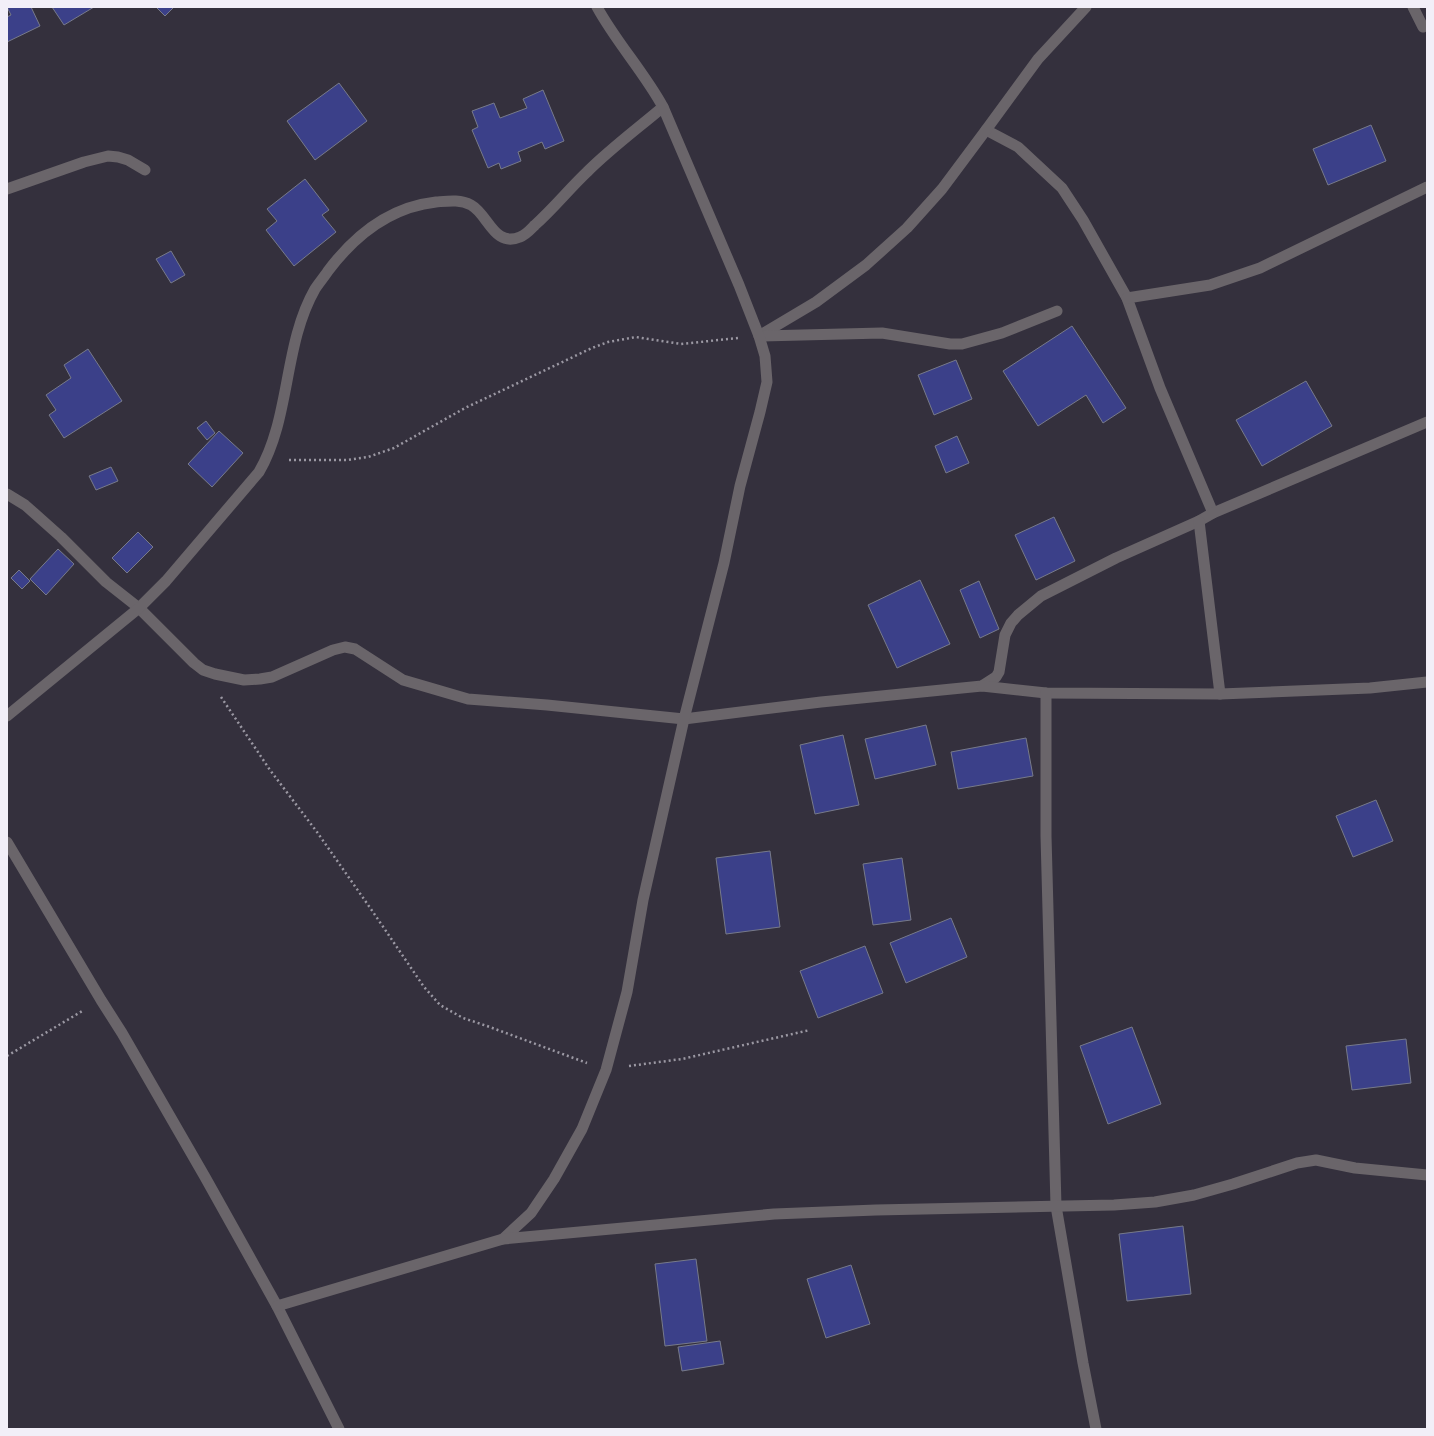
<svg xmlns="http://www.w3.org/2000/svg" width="1434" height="1436" font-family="Ubuntu,sans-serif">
  <rect width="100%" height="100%" fill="#34303d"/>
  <g fill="#3b4089" stroke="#777a8a">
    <path d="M7 7H31L40 26 7 42V17L11 15Z"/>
    <path d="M52 7H94L64 25Z"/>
    <path d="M156 7H174L165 16Z"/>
    <path d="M339 83 367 121 315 160 287 121Z"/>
    <path d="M543 90 564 141 545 149 542 142 518 152 521 161 501 169 499 163 488 168 472 130 478 127 472 111 494 103 500 118 527 108 523 99Z"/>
    <path d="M1371 125 1386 161 1328 185 1313 149Z"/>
    <path d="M305 179 329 210 322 215 336 232 294 266 266 230 277 221 267 209Z"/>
    <path d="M171 251 185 275 171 283 156 259Z"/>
    <path d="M1072 326 1126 408 1103 423 1086 395 1038 426 1003 371Z"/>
    <path d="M88 349 122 401 64 438 49 415 56 410 46 395 71 378 64 365Z"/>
    <path d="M956 360 972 399 934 415 918 375Z"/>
    <path d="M1306 381 1332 426 1262 466 1236 420Z"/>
    <path d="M206 421 215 433 207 440 197 428Z"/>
    <path d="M219 431 243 453 212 487 188 464Z"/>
    <path d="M957 436 969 463 946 473 935 446Z"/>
    <path d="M111 467 118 481 96 490 89 476Z"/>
    <path d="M1054 517 1075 561 1036 580 1015 535Z"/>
    <path d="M138 532 153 547 127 573 112 558Z"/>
    <path d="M58 549 74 564 46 595 30 579Z"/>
    <path d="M19 570 30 581 22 589 11 578Z"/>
    <path d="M920 580 950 644 897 668 868 605Z"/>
    <path d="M979 581 999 629 980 638 960 590Z"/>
    <path d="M926 725 936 765 875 779 865 739Z"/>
    <path d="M843 735 859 805 815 814 800 745Z"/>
    <path d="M1026 738 1033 776 958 789 951 752Z"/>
    <path d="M1376 800 1393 841 1353 857 1336 816Z"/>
    <path d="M770 851 780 927 726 934 716 858Z"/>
    <path d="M902 858 911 920 873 925 863 864Z"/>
    <path d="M951 918 967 957 906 983 890 943Z"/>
    <path d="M865 946 883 993 818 1018 800 971Z"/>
    <path d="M1132 1027 1161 1104 1108 1124 1080 1046Z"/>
    <path d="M1406 1039 1411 1083 1352 1090 1346 1046Z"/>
    <path d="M1183 1226 1191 1294 1127 1301 1119 1234Z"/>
    <path d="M696 1259 707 1341 665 1346 655 1264Z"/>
    <path d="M851 1265 870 1324 826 1338 807 1279Z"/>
    <path d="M720 1341 724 1364 682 1371 678 1347Z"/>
  </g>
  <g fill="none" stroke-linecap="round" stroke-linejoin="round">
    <g stroke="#9b98a3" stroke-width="2.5" stroke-dasharray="2 3" stroke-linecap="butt">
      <path d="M289 460H347L368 457 394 448 465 408 592 348 608 342 636 337 681 344 738 338"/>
      <path d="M221 697 270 770 317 832 373 912 424 987 440 1005 463 1018 487 1026 587 1063"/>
      <path d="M7 1056 84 1010"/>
      <path d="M629 1066 682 1059 810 1030"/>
    </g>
    <g stroke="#6a656a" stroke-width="11">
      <path d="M1413 7 1423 27"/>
      <path d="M986 130 1018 147 1062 188 1083 220 1127 298 1160 388 1213 513"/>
      <path d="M7 189 84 162 108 156 118 157 128 160 145 170"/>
      <path d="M1127 298 1210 285 1260 268 1427 187"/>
      <path d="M759 336 816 302 866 265 907 228 942 189 986 130 1038 59 1086 7"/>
      <path d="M762 336 882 333 950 344H962L1002 333 1057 311"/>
      <path d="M7 494 25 505 61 537 106 582 139 608 194 663 203 670 215 674 244 680 260 679 272 677 333 650 345 647 355 649 403 680 468 699 547 705 684 719 821 702 982 686 996 677 999 672 1005 635 1011 623 1018 615 1041 596 1116 558 1199 521 1213 513 1427 422"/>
      <path d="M1199 521 1220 694"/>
      <path d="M982 686 1046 693 1220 694 1370 688 1427 682"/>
      <path d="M1046 693V836L1056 1206 1083 1363 1096 1429"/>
      <path d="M7 716 139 608 166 581 259 472C291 417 283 345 315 289 319 283 324 277 328 271 355 235 391 207 436 202 448 201 460 199 471 205 488 214 494 248 520 237 526 235 531 229 535 225 554 208 569 189 587 172 610 149 637 129 663 107"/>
      <path d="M7 842 101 1000 122 1033 205 1177 277 1306 339 1429"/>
      <path d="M503 1239 531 1213 554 1179 582 1129 606 1070 627 992 643 900 684 719 724 563 740 486 760 412 767 382 765 356 759 336 739 285 663 107C644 72 616 42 597 7"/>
      <path d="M277 1306 503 1239 774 1214 876 1210 1114 1205 1155 1202 1194 1195 1233 1184 1297 1163 1316 1160 1355 1168 1427 1175"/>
    </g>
  </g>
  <rect width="1434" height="1436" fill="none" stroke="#f2eff8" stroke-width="16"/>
</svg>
